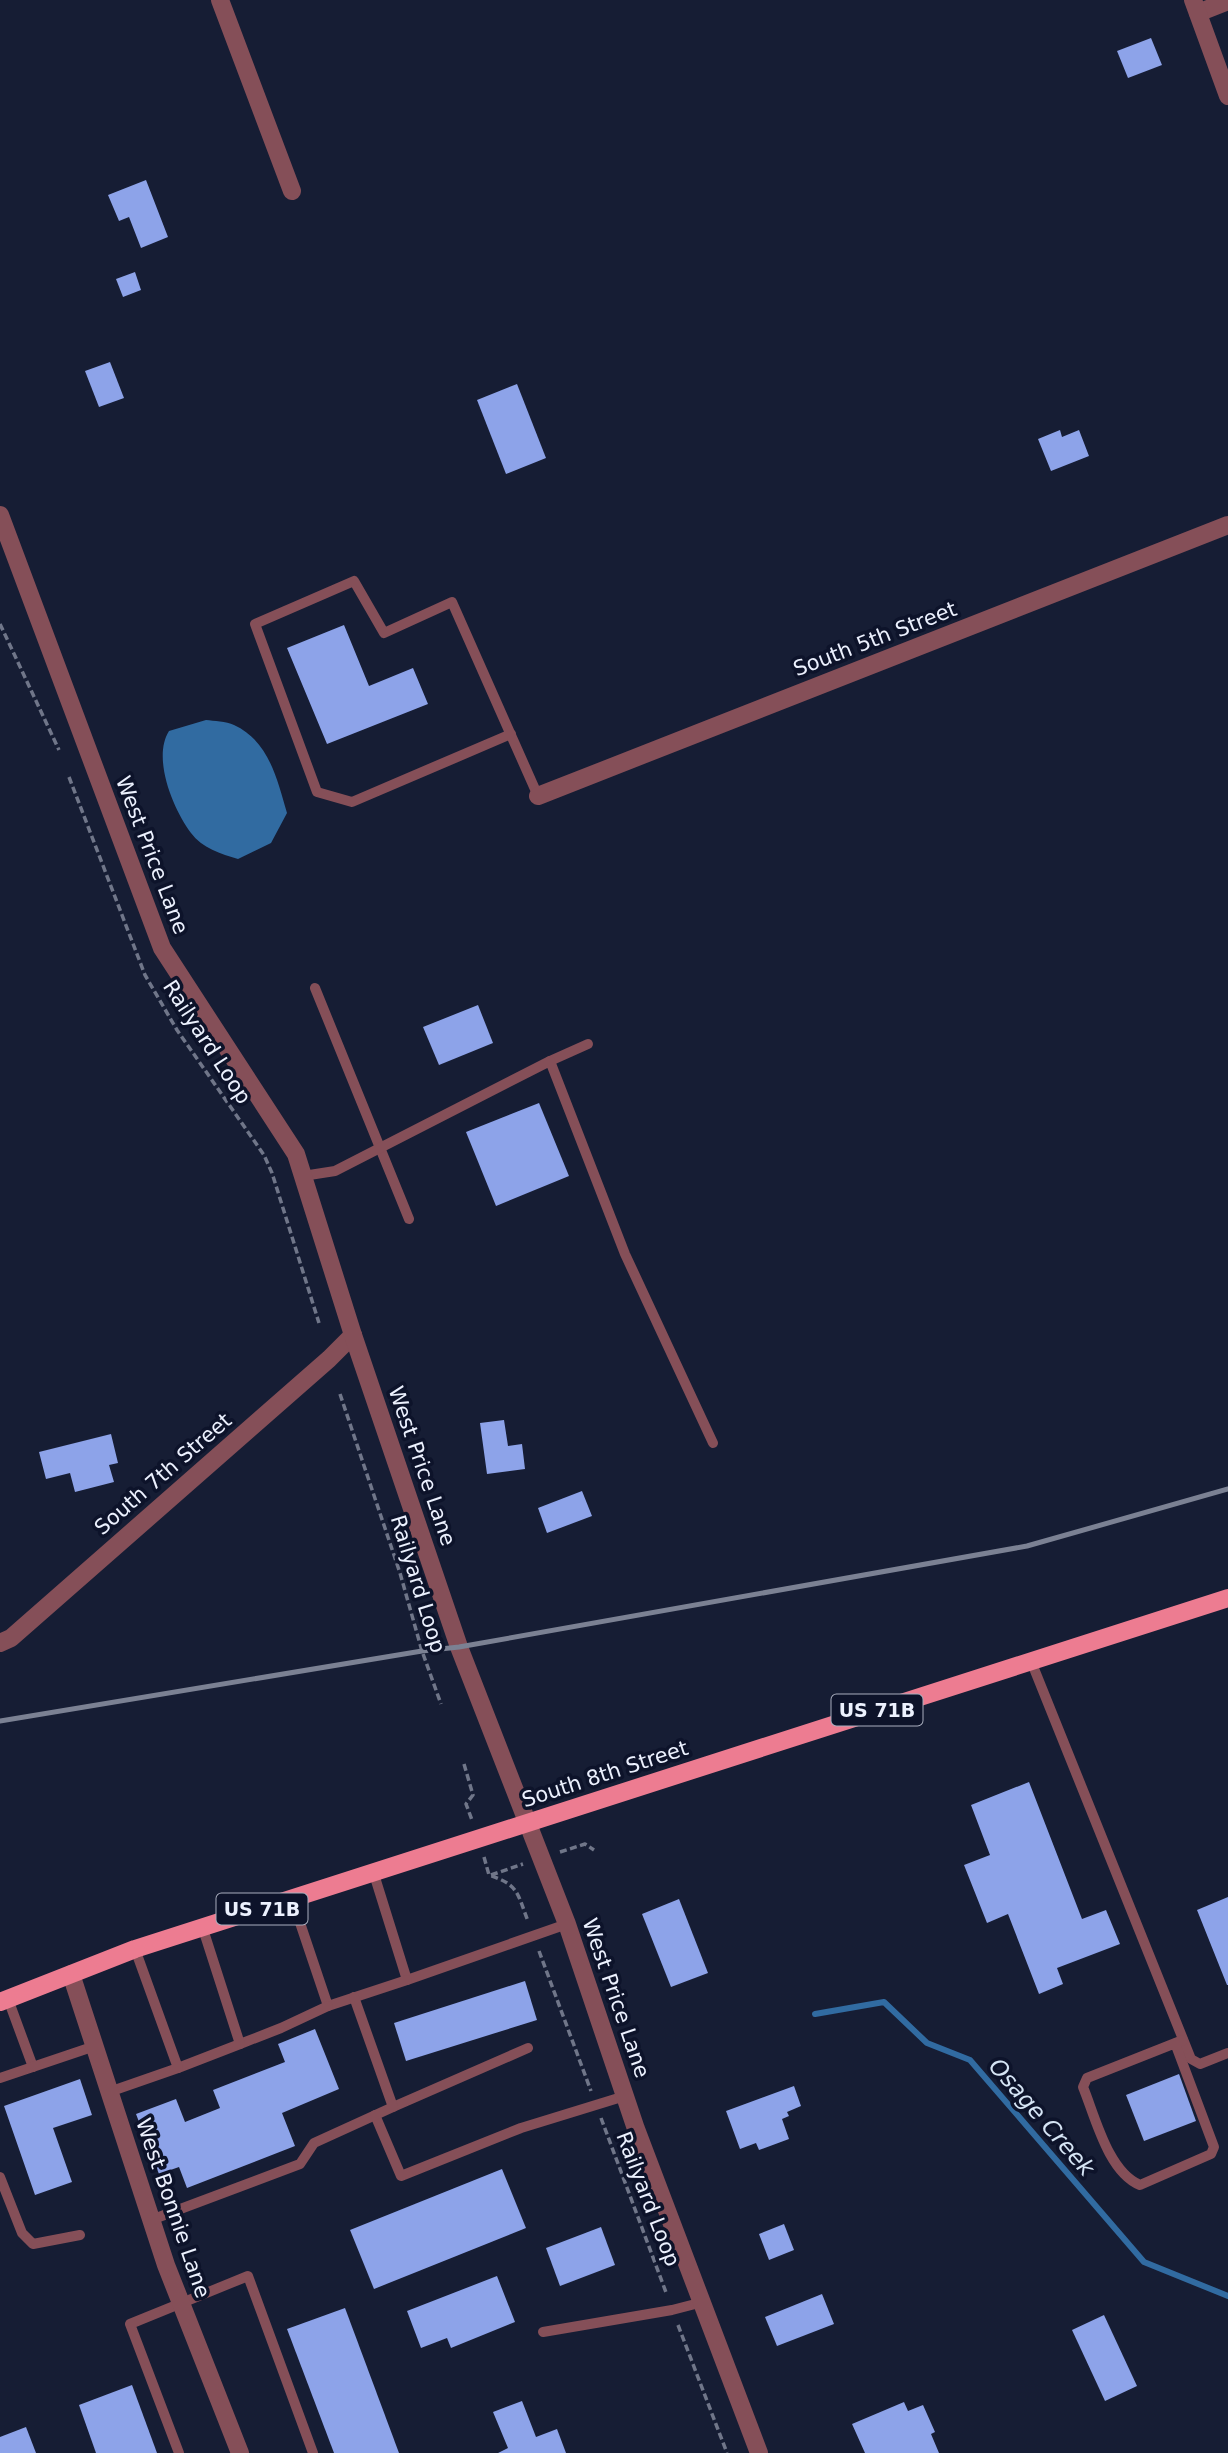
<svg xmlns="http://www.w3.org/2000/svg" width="1228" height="2453" font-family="'DejaVu Sans',sans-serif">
  <rect width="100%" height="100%" fill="#161d34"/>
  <path fill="#316ba1" d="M206 720C214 721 226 721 234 725 269 741 277 779 287 813L271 843 238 859C221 854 202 848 191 833 173 809 152 758 169 731Z"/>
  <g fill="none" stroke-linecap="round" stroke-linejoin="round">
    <path stroke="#316ba1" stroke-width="6" d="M815 2014 884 2002 927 2043 970 2060 1144 2262 1228 2296"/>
  </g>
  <g fill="#8da3e9">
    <path d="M1151 38 1162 65 1128 78 1117 51Z"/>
    <path d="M146 180 168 237 141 248 129 217 119 221 108 195Z"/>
    <path d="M135 272 141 290 123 297 116 279Z"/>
    <path d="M110 362 124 398 99 407 85 371Z"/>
    <path d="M517 384 546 458 506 474 477 400Z"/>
    <path d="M1060 430 1062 437 1079 430 1089 456 1051 471 1038 439Z"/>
    <path d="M344 625 369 686 413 668 428 704 327 744 287 648Z"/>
    <path d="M478 1005 493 1043 439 1065 423 1027Z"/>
    <path d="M539 1103 569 1176 496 1206 466 1132Z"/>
    <path d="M504 1420 508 1446 522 1444 525 1469 487 1474 480 1423Z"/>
    <path d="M111 1434 118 1463 109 1465 114 1482 75 1492 70 1473 46 1479 39 1452Z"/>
    <path d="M582 1491 592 1516 547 1533 538 1508Z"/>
    <path d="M1029 1782 1082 1919 1106 1910 1120 1944 1057 1968 1063 1984 1039 1994 1008 1914 987 1923 964 1865 990 1855 971 1805Z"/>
    <path d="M1228 1897V1985H1227L1197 1910Z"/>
    <path d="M679 1899 708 1973 671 1987 642 1914Z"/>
    <path d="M525 1981 537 2020 406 2061 394 2023Z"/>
    <path d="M315 2029 339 2089 282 2113 295 2146 187 2188 179 2167 159 2174 136 2114 176 2099 185 2122 220 2108 213 2090 285 2062 278 2044Z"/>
    <path d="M1179 2074 1196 2121 1144 2141 1126 2095Z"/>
    <path d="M80 2079 92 2115 53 2128 72 2182 35 2195 4 2106Z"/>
    <path d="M794 2086 801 2106 787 2112 789 2116 782 2119 789 2139 759 2150 756 2143 740 2149 726 2111Z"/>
    <path d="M502 2169 526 2228 374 2289 350 2230Z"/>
    <path d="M784 2224 794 2250 769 2260 759 2234Z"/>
    <path d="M601 2227 615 2265 560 2286 546 2248Z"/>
    <path d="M497 2276 515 2322 451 2348 447 2338 421 2348 407 2311Z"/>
    <path d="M822 2294 834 2324 777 2346 765 2317Z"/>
    <path d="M345 2308 399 2453H334L287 2329Z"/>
    <path d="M1104 2315 1137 2386 1105 2401 1072 2330Z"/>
    <path d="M132 2385 157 2453H96L79 2405Z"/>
    <path d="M522 2401 536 2437 557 2429 566 2453H498L508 2448 493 2412Z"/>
    <path d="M904 2402 908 2411 923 2405 935 2432 931 2434 939 2453H865L852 2424Z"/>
    <path d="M26 2427 36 2453H0V2437Z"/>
  </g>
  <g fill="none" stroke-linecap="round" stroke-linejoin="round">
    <g stroke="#707689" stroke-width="3.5" stroke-dasharray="7 3.5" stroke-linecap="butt">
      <path d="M0 624 59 750"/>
      <path d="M69 777 145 975 177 1030 264 1155 272 1173 319 1323"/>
      <path d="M340 1394 400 1573 422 1651 441 1704"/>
      <path d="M464 1764 473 1795 466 1804 472 1820"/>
      <path d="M560 1852 585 1844 594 1850"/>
      <path d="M484 1857 489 1875C519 1885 517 1893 528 1921"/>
      <path d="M491 1875 523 1864"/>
      <path d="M539 1951 591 2091"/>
      <path d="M601 2118 667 2295"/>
      <path d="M678 2325 727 2453"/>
    </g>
    <g stroke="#854f58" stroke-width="10">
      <path d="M511 734 352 802 317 792 255 624 354 581 384 633 452 602 538 796"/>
      <path d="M315 988 409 1219"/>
      <path d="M550 1061 588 1044"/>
      <path d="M303 1176 335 1171 550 1061 625 1254 713 1443"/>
      <path d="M1031 1661 1191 2059 1200 2064 1228 2053"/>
      <path d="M373 1871 407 1980 567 1924"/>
      <path d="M292 1899 328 2006 407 1980"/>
      <path d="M8 1999 33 2067"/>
      <path d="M1175 2043 1214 2147 1211 2154 1140 2185C1108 2172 1095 2116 1083 2087L1087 2078 1183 2040"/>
      <path d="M240 2044 281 2028 328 2006"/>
      <path d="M178 2068 240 2044 203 1929"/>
      <path d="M0 2078 95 2046"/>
      <path d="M109 2092 178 2068 135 1949"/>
      <path d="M393 2107 528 2048"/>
      <path d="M375 2115 401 2176 521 2128 625 2096"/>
      <path d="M0 2177 22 2233 33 2244 80 2235"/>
      <path d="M151 2220 300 2164 314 2143 393 2107 354 1997"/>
      <path d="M543 2332 672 2310 703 2302"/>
      <path d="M179 2453 130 2324 248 2276 313 2453"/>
    </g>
    <g stroke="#854f58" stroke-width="18">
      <path d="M220 0 292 191"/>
      <path d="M1198 13 1228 1"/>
      <path d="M538 796 1228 525"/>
      <path d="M0 1643 11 1638 329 1359 353 1335"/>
      <path d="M71 1974 166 2265 240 2453"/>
    </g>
    <g stroke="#854f58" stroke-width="18">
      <path d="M1193 0 1228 96"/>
      <path d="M0 515 162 948 296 1154 353 1335 459 1647 567 1924 636 2129 759 2453"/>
    </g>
    <path stroke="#ed7c91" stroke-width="18" d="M0 2002 135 1949 1228 1598"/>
    <path stroke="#7b8193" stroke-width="5" d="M0 1721 422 1651 459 1647 1027 1546 1228 1489"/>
  </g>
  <g text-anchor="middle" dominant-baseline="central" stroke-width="7" stroke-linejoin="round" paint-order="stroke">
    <g fill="#0d132a" stroke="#a9aebe" stroke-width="2">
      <rect x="831.5" y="1694.5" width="91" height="31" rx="5"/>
      <rect x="216.5" y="1893.5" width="91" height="31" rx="5"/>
    </g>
    <g font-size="19" font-weight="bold" fill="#ecf1fe">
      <text x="877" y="1710">US 71B</text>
      <text x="262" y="1909">US 71B</text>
    </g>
    <g font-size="21" fill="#ecf1fe" stroke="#0d132a">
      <text transform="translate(875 639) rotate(-21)">South 5th Street</text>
      <text transform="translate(152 855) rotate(69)">West Price Lane</text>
      <text transform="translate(207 1042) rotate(57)">Railyard Loop</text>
      <text transform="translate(422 1466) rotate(71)">West Price Lane</text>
      <text transform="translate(163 1474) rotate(-41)">South 7th Street</text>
      <text transform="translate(418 1584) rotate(73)">Railyard Loop</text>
      <text transform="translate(605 1774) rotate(-18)">South 8th Street</text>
      <text transform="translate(616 1998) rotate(71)">West Price Lane</text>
      <text transform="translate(648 2199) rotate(69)">Railyard Loop</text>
      <text transform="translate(173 2208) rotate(71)">West Bonnie Lane</text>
    </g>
    <g font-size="23" font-style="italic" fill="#d6e5f5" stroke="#0d132a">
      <text transform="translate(1042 2117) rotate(49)">Osage Creek</text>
    </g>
  </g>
</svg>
